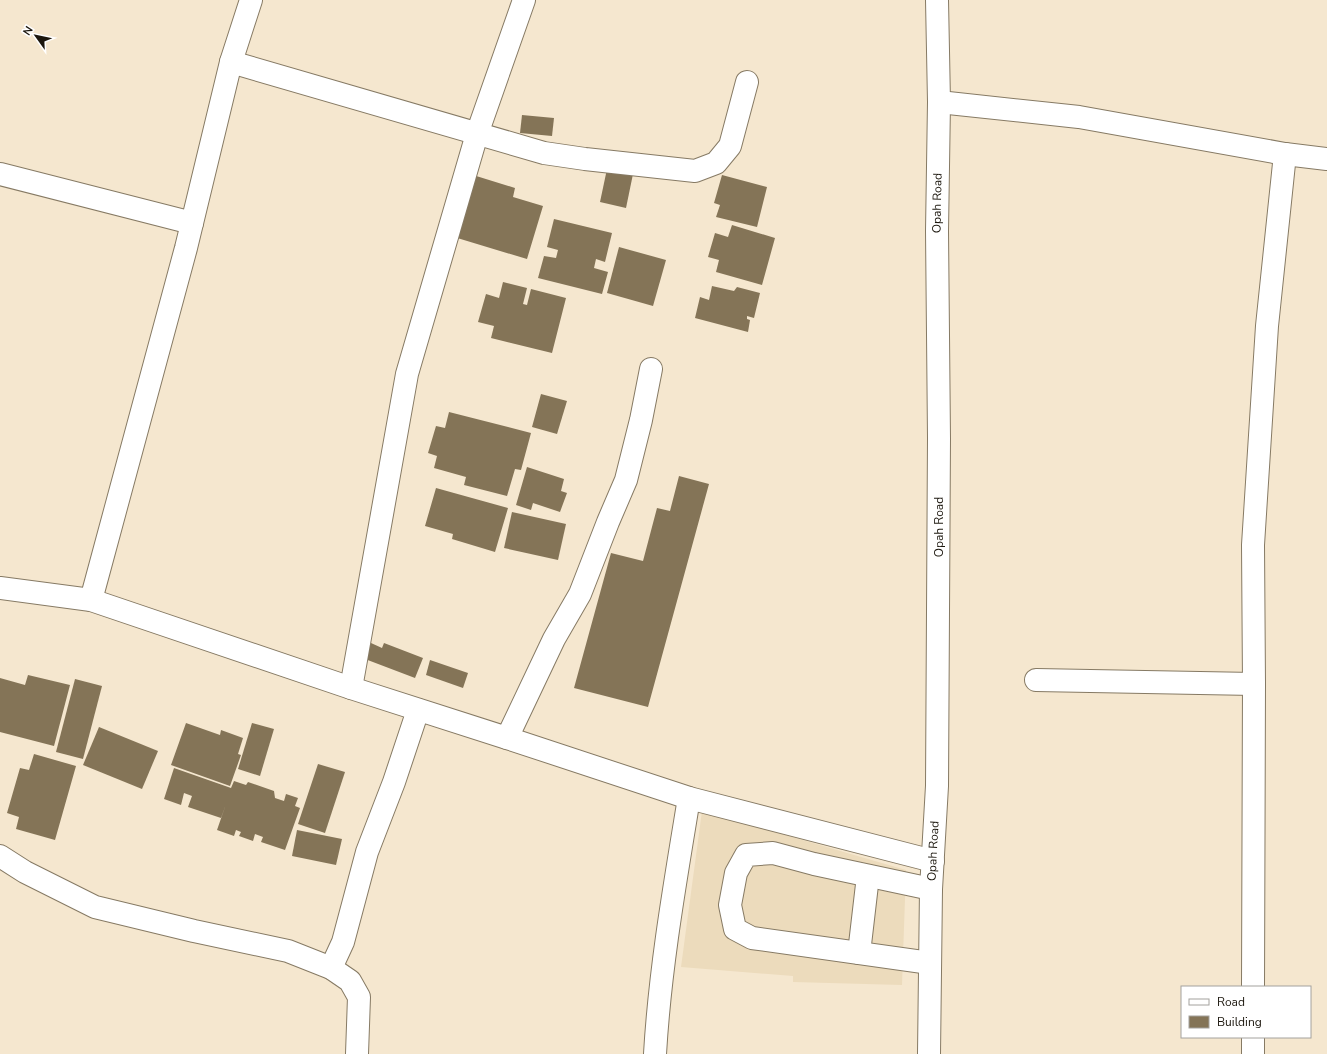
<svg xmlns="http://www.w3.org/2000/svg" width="1327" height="1054" font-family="'Nunito Sans',sans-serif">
  <rect width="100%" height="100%" fill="#f5e7cf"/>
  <path fill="#ecdbbc" d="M702 811 906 870 902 985 793 982V976L681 967Z"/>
  <g fill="#847457">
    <path d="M522 115 554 118 552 136 520 133Z"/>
    <path d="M607 169 633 174 626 208 600 202Z"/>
    <path d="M473 175 515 188 513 197 543 206 527 259 454 237Z"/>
    <path d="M722 175 767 187 757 227 716 217 720 205 714 203Z"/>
    <path d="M554 219 612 233 605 262 596 259 594 268 608 272 602 294 538 278 544 256 556 258 558 250 547 247Z"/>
    <path d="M732 225 775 238 762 285 716 272 719 260 708 257 715 233 728 237Z"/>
    <path d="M619 247 666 260 653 306 607 293Z"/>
    <path d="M503 282 527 288 523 304 527 305 531 289 566 298 552 353 491 338 494 326 478 322 486 294 499 298Z"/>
    <path d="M712 286 734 291 737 287 760 293 754 318 747 316V319L750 320 748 332 695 318 700 297 709 300Z"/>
    <path d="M541 394 567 401 557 434 532 427Z"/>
    <path d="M449 412 531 433 521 470 515 469 507 496 464 485 466 477 434 468 437 456 428 453 436 426 445 428Z"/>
    <path d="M527 467 564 479 561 491 567 493 560 512 533 503 531 510 516 505Z"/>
    <path d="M679 476 709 484 648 707 574 688 611 553 643 561 657 508 670 511Z"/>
    <path d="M436 488 508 508 495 552 452 539 453 534 425 526Z"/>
    <path d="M512 512 566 524 558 560 504 548Z"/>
    <path d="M371 643 382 648 384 643 423 658 415 678 365 659Z"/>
    <path d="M430 660 468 673 463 688 426 675Z"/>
    <path d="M28 675 70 685 54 746 0 732V678L25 685Z"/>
    <path d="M75 679 102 686 83 759 56 752Z"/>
    <path d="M186 723 220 735 221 730 243 738 238 754 241 755 230 786 171 765Z"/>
    <path d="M252 723 274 729 260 776 238 769Z"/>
    <path d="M99 727 158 751 142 789 83 765Z"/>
    <path d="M34 754 76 766 55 840 16 829 19 817 7 813 20 768 29 770Z"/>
    <path d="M318 764 345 772 325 833 298 824Z"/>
    <path d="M174 768 231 788 234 781 246 785 248 782 274 791 275 798 284 801 286 794 298 798 295 806 300 808 285 850 261 842 263 837 255 834 253 841 239 836 241 832 236 830 234 836 217 830 226 804 221 818 188 807 192 796 184 793 181 805 164 799Z"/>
    <path d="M297 830 342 839 336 865 292 856Z"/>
  </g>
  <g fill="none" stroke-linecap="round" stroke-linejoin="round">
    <g stroke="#867a64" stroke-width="24">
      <g id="minor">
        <path d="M231 62 544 153 585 159 695 171 716 163 730 146 747 82"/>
        <path d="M939 102 1079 117 1285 154 1327 159"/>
        <path d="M0 174 192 223"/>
        <path d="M0 588 91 600 351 688 507 738 689 798 933 861"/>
        <path d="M91 600 186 248 231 62 251 0"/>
        <path d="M1036 680 1254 684"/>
        <path d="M351 688 407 374 477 134 524 0"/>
        <path d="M507 738 554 639 580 594 608 522 626 480 641 420 651 369"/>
        <path d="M0 856 25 872 95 907 194 931 288 951 331 968 350 981 359 997 357 1054"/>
        <path d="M859 953 868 876"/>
        <path d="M930 963 752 938 735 929 730 905 736 873 746 855 773 853 814 864 931 889"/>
        <path d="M331 968 343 942 367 852 394 782 418 710"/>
        <path d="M1253 987 1254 684 1253 545 1267 326 1285 154"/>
        <path d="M655 1054C660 968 675 883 689 798"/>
        <path d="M929 1054 931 889 937 786 939 438 937 231 939 102 937 0"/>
        <path d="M1253 1054V1037"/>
      </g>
    </g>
    <use href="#minor" stroke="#fff" stroke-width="22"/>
  </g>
  <g text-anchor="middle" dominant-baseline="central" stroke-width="4" stroke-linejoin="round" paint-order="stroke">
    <g font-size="12" fill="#1b160d" stroke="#fff">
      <text transform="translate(937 203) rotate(-89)">Opah Road</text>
      <text transform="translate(939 527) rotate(-90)">Opah Road</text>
      <text transform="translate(933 851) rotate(-87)">Opah Road</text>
    </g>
  </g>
  <rect x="1181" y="986" width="130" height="52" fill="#ffffff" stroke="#a4a29e"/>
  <rect x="1189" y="999" width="20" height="6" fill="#ffffff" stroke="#a4a29e"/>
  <text x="1217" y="1006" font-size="12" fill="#1b160d">Road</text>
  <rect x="1189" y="1016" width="20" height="12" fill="#847457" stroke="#a4a29e"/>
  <text x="1217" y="1026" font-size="12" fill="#1b160d">Building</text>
  <g transform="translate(36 36) rotate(303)" stroke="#ffffff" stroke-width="3" paint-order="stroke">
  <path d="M0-3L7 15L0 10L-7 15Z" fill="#1b160d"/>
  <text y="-6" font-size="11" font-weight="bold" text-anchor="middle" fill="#1b160d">N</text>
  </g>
</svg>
